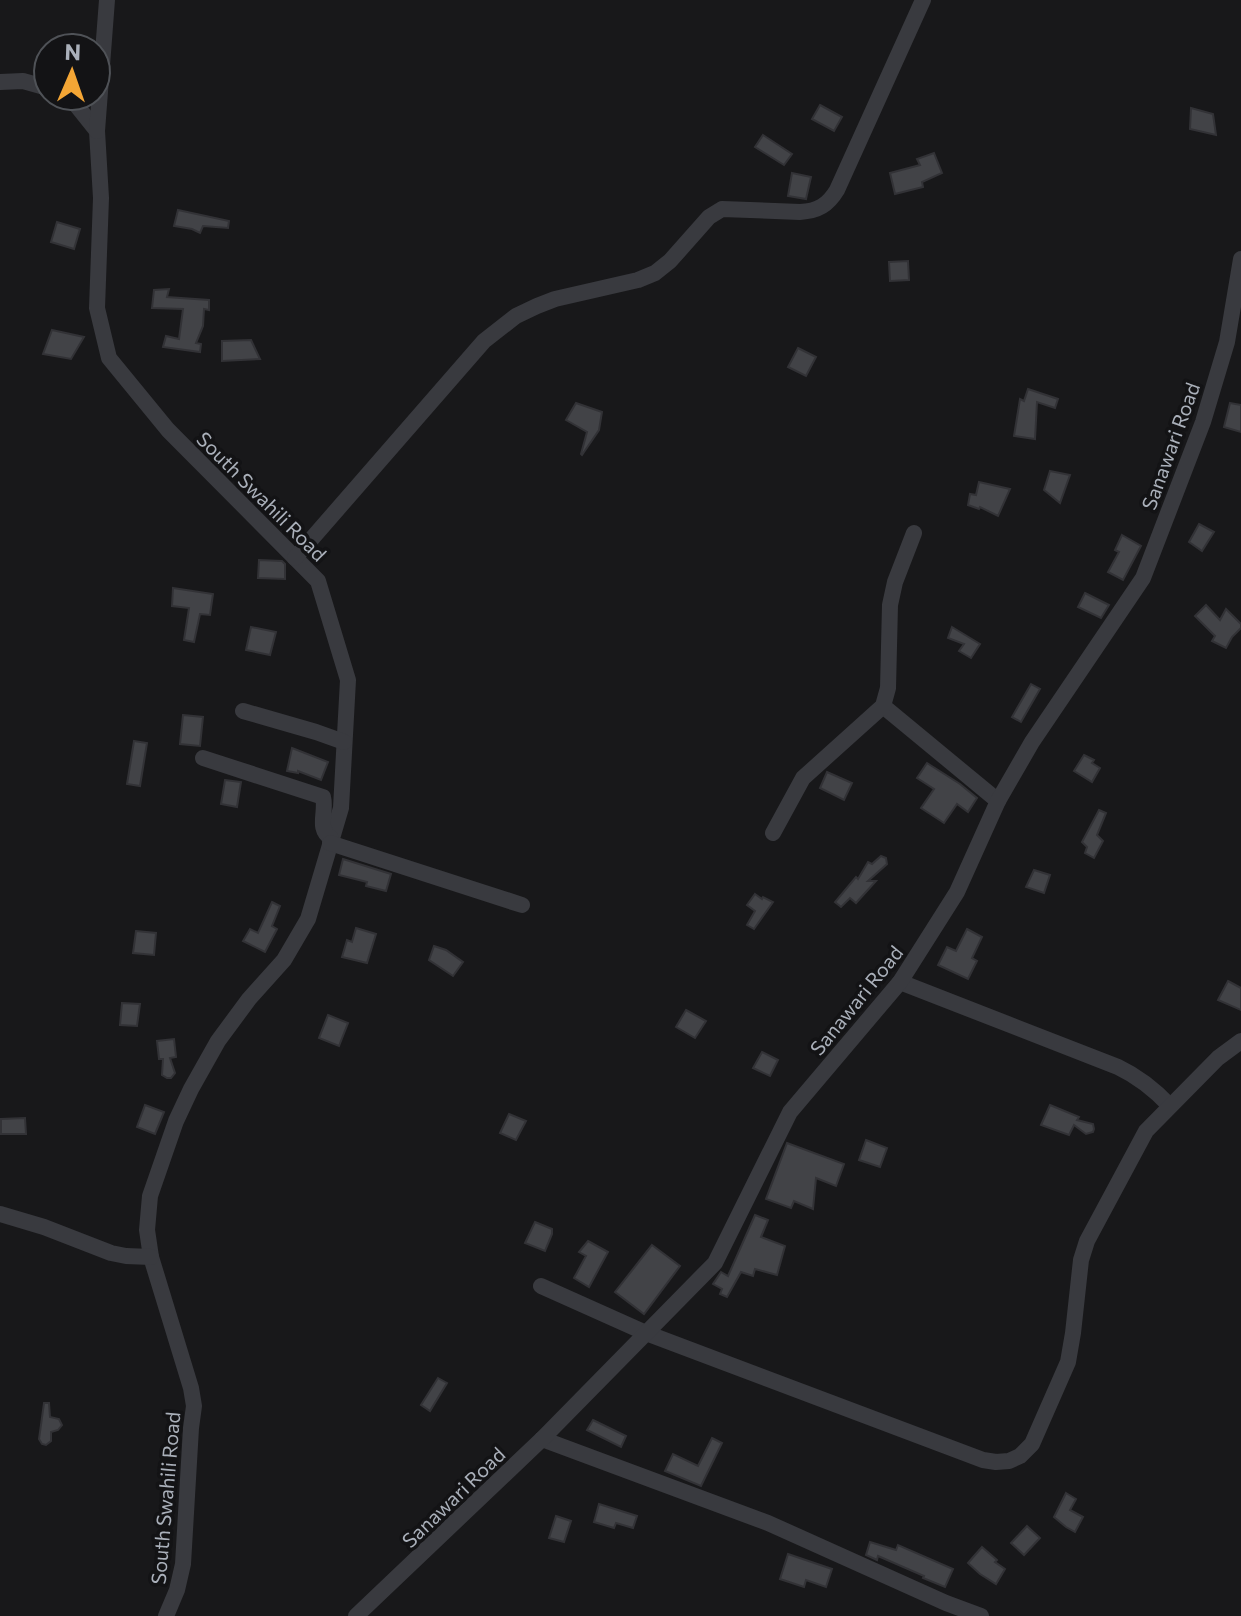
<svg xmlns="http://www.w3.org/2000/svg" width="1241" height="1616" font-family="Commissioner,sans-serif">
  <rect width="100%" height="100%" fill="#18181a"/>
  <g fill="#424347" stroke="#323236" stroke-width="2">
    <path d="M820 105 842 117 834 131 812 119Z"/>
    <path d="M1191 108 1213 114 1216 135 1190 129Z"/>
    <path d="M763 135 792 154 784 165 755 147Z"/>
    <path d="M934 153 942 173 922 182 923 187 895 194 890 173 920 165 917 159Z"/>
    <path d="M792 173 811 177 806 199 788 196Z"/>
    <path d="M178 210 229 221 228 228 203 226 200 233 192 229 174 226Z"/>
    <path d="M57 222 80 229 74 249 51 242Z"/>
    <path d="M908 261 909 280 890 281 889 262Z"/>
    <path d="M169 289 167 297 209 300V310L204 309 203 326 196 343 201 344 200 352 163 347 166 336 179 339 183 309 152 308 154 290Z"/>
    <path d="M52 330 84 337 71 359 43 354Z"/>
    <path d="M251 340 260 359 222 361V341Z"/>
    <path d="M798 348 816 357 806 376 788 367Z"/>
    <path d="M1028 389 1058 399 1055 408 1037 402 1035 439 1014 436 1020 399 1024 401Z"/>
    <path d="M576 403 602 412 599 430 582 455 581 454 587 432 566 420Z"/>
    <path d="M1230 403 1241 405V432L1224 427Z"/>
    <path d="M1050 471 1070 475 1060 503 1044 490Z"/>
    <path d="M979 482 1010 489 998 516 980 507 979 509 968 505 970 494 976 495Z"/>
    <path d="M1199 524 1214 532 1202 551 1189 542Z"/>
    <path d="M1122 535 1141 546 1123 580 1108 572 1119 552 1115 550Z"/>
    <path d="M259 560 282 561 285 564V579L258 578Z"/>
    <path d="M173 588 213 594 210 615 200 614 194 642 184 640 189 608 172 606Z"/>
    <path d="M1085 593 1109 605 1101 618 1078 607Z"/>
    <path d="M1206 605 1220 620 1226 609 1241 624V628L1232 637 1226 648 1212 641 1215 636 1195 616Z"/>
    <path d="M251 627 276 632 270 655 246 650Z"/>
    <path d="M952 627 980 644 971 658 959 651 964 644 948 638Z"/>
    <path d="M1031 684 1040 689 1021 722 1012 717Z"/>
    <path d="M183 715 203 717 200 746 180 744Z"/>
    <path d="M134 741 147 743 140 786 127 784Z"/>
    <path d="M292 748 328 762 321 780 298 771V773L287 771Z"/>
    <path d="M1084 755 1094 760 1092 763 1100 768 1092 782 1074 771Z"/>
    <path d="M927 763 960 784 977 798 968 812 957 804 944 823 921 808 934 789 917 778Z"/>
    <path d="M827 772 852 783 844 800 820 788Z"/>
    <path d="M225 780 241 782 237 807 221 804Z"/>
    <path d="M1099 810 1106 813 1097 835 1103 841 1094 858 1085 853 1087 847 1082 842Z"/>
    <path d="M881 856 886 858 887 864 868 881H876L856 903 850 898 841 907 835 902 856 877 858 879 868 862 872 864Z"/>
    <path d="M343 859 391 874 386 891 366 886 367 882 339 875Z"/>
    <path d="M1034 870 1050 875 1044 893 1026 887Z"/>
    <path d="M755 894 762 899 763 897 773 902 754 929 747 925 755 911 747 905Z"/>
    <path d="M272 902 280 906 272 926 277 929 265 952 243 941 250 929 258 933Z"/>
    <path d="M356 928 376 934 367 963 342 957 347 940 352 942Z"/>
    <path d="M967 929 982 937 972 958 977 961 968 979 938 965 947 947 956 951Z"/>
    <path d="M136 931 156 933 154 955 133 953Z"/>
    <path d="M434 946 446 950 463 962 453 976 429 960Z"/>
    <path d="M1228 981 1241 988V1010L1218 1000Z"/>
    <path d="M122 1003 140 1004 137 1026 120 1025Z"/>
    <path d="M686 1010 706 1021 695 1038 676 1027Z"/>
    <path d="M328 1015 348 1023 339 1046 319 1038Z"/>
    <path d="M174 1039 176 1057 170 1058 175 1073 171 1078H167L162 1075 163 1059H159L157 1041Z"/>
    <path d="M762 1052 778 1060 770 1076 753 1068Z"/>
    <path d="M145 1105 164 1112 155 1134 137 1127Z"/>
    <path d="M1050 1105 1079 1117 1077 1120 1093 1124 1094 1129 1093 1132 1086 1134 1074 1125 1069 1135 1041 1125Z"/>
    <path d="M509 1114 526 1121 516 1140 500 1133Z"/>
    <path d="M25 1118 26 1134H1V1119Z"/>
    <path d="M866 1140 887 1148 880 1167 859 1160Z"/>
    <path d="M787 1143 844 1164 836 1186 816 1178 813 1209 794 1201 791 1208 766 1199Z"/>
    <path d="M755 1215 768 1220 761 1237 785 1246 777 1275 755 1269 753 1276 741 1272 727 1297 720 1294 722 1289 713 1284 721 1272 728 1276Z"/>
    <path d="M535 1222 552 1229V1234L545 1251 525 1243Z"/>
    <path d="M588 1241 608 1252 589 1287 574 1278 586 1256 579 1252Z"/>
    <path d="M652 1245 680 1266 644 1314 615 1292Z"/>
    <path d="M438 1378 447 1383 430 1411 421 1405Z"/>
    <path d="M44 1403H49L50 1417 59 1419 62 1425 58 1430 51 1432V1441L46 1445 42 1444 39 1439Z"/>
    <path d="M593 1420 626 1436 621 1447 587 1430Z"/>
    <path d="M712 1438 722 1443 701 1486 665 1471 673 1454 698 1466Z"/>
    <path d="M1066 1493 1076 1499 1070 1510 1083 1517 1075 1532 1066 1527 1054 1517Z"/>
    <path d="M599 1504 637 1516 633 1528 616 1523 614 1528 594 1522Z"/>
    <path d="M556 1516 571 1521 564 1542 549 1538Z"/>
    <path d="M1027 1526 1040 1538 1024 1555 1011 1543Z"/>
    <path d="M870 1542 896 1550 898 1545 953 1569 945 1587 923 1578 924 1576 878 1556 877 1560 866 1555Z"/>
    <path d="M982 1547 997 1560 995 1562 1005 1569 996 1584 980 1574 968 1563Z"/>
    <path d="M788 1554 832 1569 826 1587 806 1580 804 1587 780 1579Z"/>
  </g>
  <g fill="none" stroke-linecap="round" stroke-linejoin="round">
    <g stroke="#393a3f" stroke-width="16">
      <path d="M0 82 23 81 48 88"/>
      <path d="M69 96 97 131 101 198 97 308 109 358 168 430 318 581 348 680 341 808 308 919 284 960 249 999 218 1041 191 1089 176 1121 150 1196 147 1230 151 1257 191 1388 194 1406 191 1428 183 1564 177 1590 166 1616"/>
      <path d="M97 131 107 0"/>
      <path d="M295 558 484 341 516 316 537 306 555 299 638 280 655 273 670 261 709 217 722 209 800 212C818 211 828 205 837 190L923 0"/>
      <path d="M883 706 998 801"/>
      <path d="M243 711 316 732 344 742"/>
      <path d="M203 758 323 797C327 812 316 829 331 838"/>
      <path d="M773 833 803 778 883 706 888 688 890 605 895 582 914 533"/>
      <path d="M330 843 522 905"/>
      <path d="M900 982 1118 1067C1139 1077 1154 1089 1170 1106"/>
      <path d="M0 1214 44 1227 111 1253 126 1256 151 1257"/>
      <path d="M541 1286 646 1333 983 1460 996 1462 1009 1461 1020 1456 1032 1444 1068 1362 1073 1333 1081 1260 1087 1241 1146 1131 1218 1058 1241 1041"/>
      <path d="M542 1439 768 1523 946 1603 981 1616"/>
      <path d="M356 1616 542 1439 715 1263 790 1112 900 982 957 892 998 801 1032 742 1143 578 1203 422 1227 342 1241 259"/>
    </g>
  </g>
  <g text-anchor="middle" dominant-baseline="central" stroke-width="7" stroke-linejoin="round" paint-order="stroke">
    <g font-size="20" fill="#aab0ba" stroke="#131315">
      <text transform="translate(1170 446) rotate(-70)">Sanawari Road</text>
      <text transform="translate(262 496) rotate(45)">South Swahili Road</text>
      <text transform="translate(856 1000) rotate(-51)">Sanawari Road</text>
      <text transform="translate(453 1497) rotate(-44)">Sanawari Road</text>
      <text transform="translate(165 1498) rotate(-85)">South Swahili Road</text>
    </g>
  </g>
  <g transform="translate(72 72) rotate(2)"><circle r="38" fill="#131315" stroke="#4f5257" stroke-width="2"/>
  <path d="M0-6L14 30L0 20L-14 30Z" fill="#f4a635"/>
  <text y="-12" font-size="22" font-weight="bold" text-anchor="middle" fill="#aab0ba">N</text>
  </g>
</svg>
